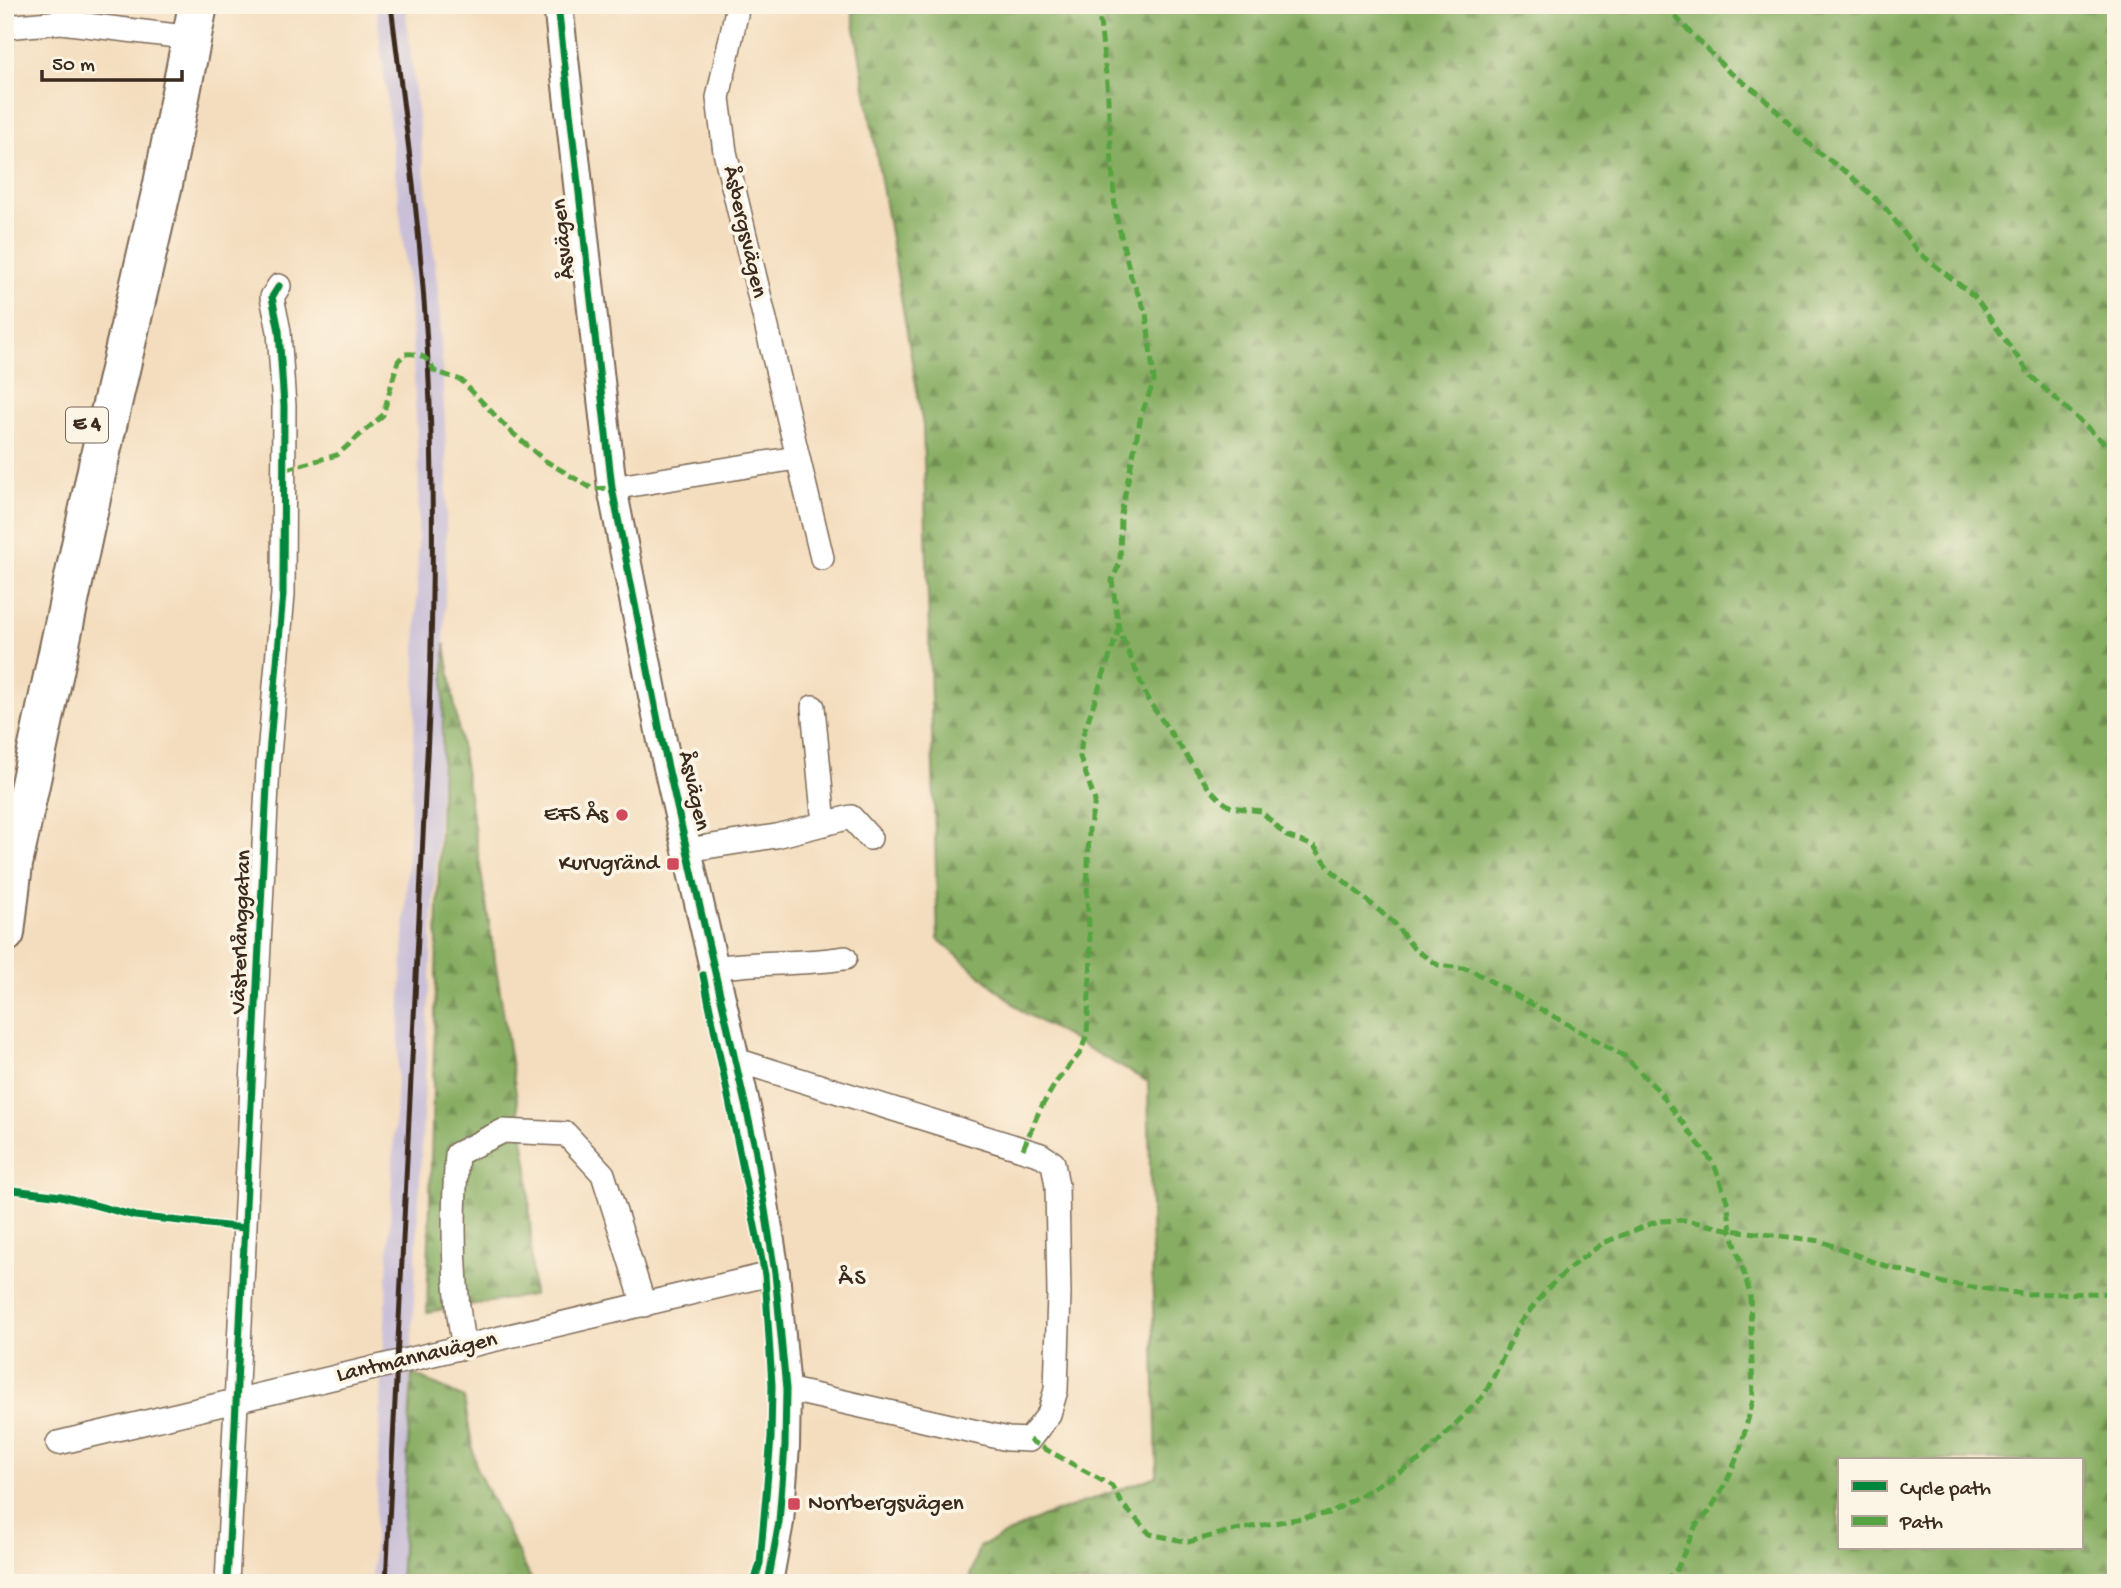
<svg xmlns="http://www.w3.org/2000/svg" width="2121" height="1588" font-family="'Gochi Hand',sans-serif">
  <defs>
    <pattern id="forest-firs" width="22" height="20" patternUnits="userSpaceOnUse" patternTransform="scale(1.75)"><rect width="22" height="20" fill="#87ad62"/><path d="M5 1l3.5 6h-7zM16 11l3.5 6h-7z" fill="#708d50"/></pattern>
  </defs>
  <rect width="100%" height="100%" fill="#fcf5e5"/>
  <filter id="ink" filterUnits="userSpaceOnUse"><feTurbulence type="fractalNoise" baseFrequency=".0143" numOctaves="2"/><feDisplacementMap in="SourceGraphic" scale="14" xChannelSelector="R" yChannelSelector="G"/><feConvolveMatrix kernelMatrix="1 2 1 2 8 2 1 2 1" color-interpolation-filters="sRGB"/></filter>
  <filter id="wash" filterUnits="userSpaceOnUse"><feTurbulence type="fractalNoise" baseFrequency=".00686" numOctaves="4" result="noise"/><feDisplacementMap in="SourceGraphic" scale="28" xChannelSelector="R" yChannelSelector="G"/><feGaussianBlur stdDeviation="1.57" result="paint"/><feColorMatrix in="noise" values="0 0 0 0 0 0 0 0 0 0 0 0 0 0 0 0 0 1.4 0 .05"/><feComposite in="paint" operator="in"/></filter>
  <g filter="url(#wash)">
    <rect width="100%" height="100%" fill="#f4ddbe"/>
    <path fill="#c9bfd7" d="M376 5H405L439 300 447 470 443 716 400 1583H372L415 715 419 471 410 302Z"/>
    <g fill="url(#forest-firs)" stroke="#616c40" stroke-width="2" fill-rule="evenodd">
      <path d="M851 5H2116V1583H968L979 1547 1042 1517 1157 1476 1148 1082 1023 1012 938 939 923 426ZM1839 1460H2081V1548H1839Z"/>
      <path d="M445 644 528 1169 533 1295 427 1312Z"/>
      <path d="M412 1374 464 1398 476 1468 533 1583H400Z"/>
    </g>
  </g>
  <g filter="url(#ink)">
    <g fill="none" stroke-linecap="round" stroke-linejoin="round">
      <g stroke="#7c6956" stroke-width="26">
        <g id="minor">
          <path d="M738 5 718 98 725 152 822 558"/>
          <path d="M5 27 61 22 193 38"/>
          <path d="M612 488 796 458"/>
          <path d="M813 707 824 824"/>
          <path d="M687 850 776 836 851 817 870 838"/>
          <path d="M714 968C758 961 801 965 845 958"/>
          <path d="M736 1060 1041 1155 1053 1163 1057 1186 1059 1294 1056 1390 1049 1414 1029 1440 1008 1439 786 1389"/>
          <path d="M464 1348C452 1283 452 1220 457 1154L503 1131 566 1134 603 1174 644 1305"/>
          <path d="M58 1443 775 1273"/>
          <path d="M227 1583 268 766 283 594 284 406 279 331 272 297 279 286"/>
        </g>
      </g>
      <g stroke="#7c6956" stroke-width="32">
        <path id="tertiary" d="M558 5 612 488 662 741 755 1147 775 1273 786 1389 785 1446 779 1522 768 1583"/>
      </g>
      <g stroke="#7c6956" stroke-width="42">
        <path id="trunk" d="M5 933 13 864 100 456 163 184 198 5"/>
      </g>
      <use href="#minor" stroke="#fff" stroke-width="23"/>
      <use href="#tertiary" stroke="#fff" stroke-width="28"/>
      <use href="#trunk" stroke="#fff" stroke-width="38"/>
      <path stroke="#3b2a1e" stroke-width="5" d="M386 1583 429 715C434 577 435 439 424 301 417 202 403 104 391 5"/>
      <g stroke="#54a441" stroke-width="5" stroke-dasharray="10 5" stroke-linecap="butt">
        <path d="M1098 5 1107 83 1115 211 1131 277 1146 313 1154 381 1141 416 1121 514 1120 563 1112 580 1119 629 1148 700 1208 787 1222 801 1231 807 1261 811 1286 836 1314 846 1331 870 1395 924 1414 949 1438 965 1469 969 1624 1056 1657 1089 1714 1164 1727 1201 1731 1230 1750 1294 1753 1400 1740 1450 1727 1481 1709 1512 1696 1525 1677 1569 1663 1583"/>
        <path d="M1664 5 1728 71 1761 95 1815 150 1849 174 1887 210 1918 252 1974 296 2031 376 2116 454"/>
        <path d="M286 469 337 455 383 415 398 361 405 354C421 353 427 356 434 371L461 380 509 430 544 460 593 489 612 488"/>
        <path d="M1023 1149 1040 1109 1057 1081 1081 1052 1087 1033 1091 957 1087 898 1089 829 1095 801 1080 757 1082 738 1119 629"/>
        <path d="M1029 1440 1112 1486 1122 1504 1150 1534 1188 1542 1235 1530 1330 1513 1421 1459 1485 1394 1519 1324 1548 1288 1573 1265 1603 1243 1658 1221 1685 1220 1731 1230 1821 1241 1876 1263 1944 1283 2024 1294 2116 1293"/>
      </g>
      <g stroke="#fcf5e5" stroke-width="11">
        <g id="cycleway">
          <path d="M558 5 612 488 662 741 755 1147 775 1273 786 1389 785 1446 779 1522 768 1583"/>
          <path d="M703 975 765 1275 772 1385 771 1438 760 1563 754 1583"/>
          <path d="M5 1189 61 1196 135 1216 244 1228"/>
          <path d="M227 1583 268 766 283 594 284 406 279 331 272 297 279 286"/>
        </g>
      </g>
      <use href="#cycleway" stroke="#00873e" stroke-width="7"/>
    </g>
  </g>
  <g fill="#d1495b" stroke="#fcf5e5" stroke-width="2.5">
    <circle cx="622" cy="815" r="7"/>
    <rect x="666" y="857" width="14" height="14" rx="3.5"/>
    <rect x="787" y="1497" width="14" height="14" rx="3.5"/>
  </g>
  <g text-anchor="middle" dominant-baseline="central" stroke-width="7" stroke-linejoin="round" paint-order="stroke">
    <rect fill="#fcf5e5" stroke="#75675a" stroke-width="2" x="66" y="407.5" width="42" height="35" rx="5"/>
    <g font-size="21" font-weight="bold" fill="#3b2a1e">
      <text x="87" y="425">E 4</text>
    </g>
    <g font-size="23" fill="#3b2a1e" stroke="#fcf5e5">
      <text transform="translate(744 232) rotate(77)">Åsbergsvägen</text>
      <text transform="translate(564 239) rotate(-96)">Åsvägen</text>
      <text transform="translate(693 791) rotate(77)">Åsvägen</text>
      <text transform="translate(242 932) rotate(-88)">Västerlånggatan</text>
      <text transform="translate(417 1358) rotate(-13)">Lantmannavägen</text>
    </g>
    <g font-size="23" fill="#3b2a1e" stroke="#fcf5e5" text-anchor="end">
      <text x="608" y="815">EFS Ås</text>
      <text x="659" y="864">Kurvgränd</text>
      <text x="808" y="1504" text-anchor="start">Norrbergsvägen</text>
    </g>
    <g font-size="24" letter-spacing="2" fill="#3b2a1e" stroke="#fcf5e5">
      <text x="853" y="1279">ÅS</text>
    </g>
  </g>
  <rect width="2121" height="1588" fill="none" stroke="#fcf5e5" stroke-width="28"/>
  <rect x="1838" y="1458" width="245" height="91" fill="#fcf5e5" stroke="#afa495" stroke-width="2"/>
  <rect x="1852" y="1481" width="35" height="10" fill="#00873e" stroke="#afa495" stroke-width="2"/>
  <text x="1900" y="1494" font-size="21" fill="#3b2a1e">Cycle path</text>
  <rect x="1852" y="1516" width="35" height="10" fill="#54a441" stroke="#afa495" stroke-width="2"/>
  <text x="1900" y="1528" font-size="21" fill="#3b2a1e">Path</text>
  <path d="M42 70v10h140v-10" fill="none" stroke="#3b2a1e" stroke-width="3.5"/>
  <text x="52" y="70" font-size="21" fill="#3b2a1e" stroke="#fcf5e5" stroke-width="5" paint-order="stroke">50 m</text>
</svg>
